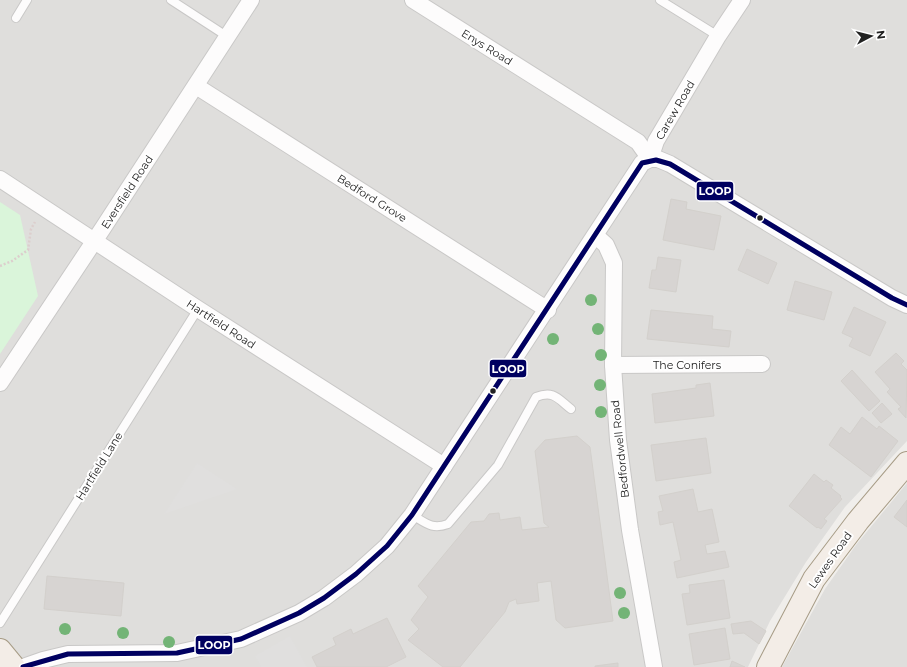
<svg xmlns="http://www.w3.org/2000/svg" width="907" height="667" font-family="Montserrat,sans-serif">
  <rect width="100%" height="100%" fill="#f0eeeb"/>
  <g fill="#dfdedc">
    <path d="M0 0H907V441L845 507 806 562 770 621 748 667H0Z"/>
    <path d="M907 483V667H782L825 589 856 545Z"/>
  </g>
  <path fill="#daf5da" d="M0 202 20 215 38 296 0 354Z"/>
  <g fill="#e0dfde">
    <path d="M197 463 237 489 164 514Z"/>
    <path d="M290 636 307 667H261L255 656Z"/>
  </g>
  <g fill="#d7d4d2" stroke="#d3d0cc">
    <path d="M671 199 687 202 686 209 721 216 714 250 663 240Z"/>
    <path d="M747 249 777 263 768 284 738 270Z"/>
    <path d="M658 257 681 260 676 292 649 288 652 270H656Z"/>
    <path d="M795 281 832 292 824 320 787 310Z"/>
    <path d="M854 307 886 322 870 356 849 346 853 338 842 333Z"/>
    <path d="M651 310 713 316 712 329 731 331 729 347 647 339Z"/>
    <path d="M896 353 904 361 901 364 907 370 906 418 898 409 901 407 887 392 890 389 875 372Z"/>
    <path d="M852 370 880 401 869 411 841 381Z"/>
    <path d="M710 383 714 416 655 423 652 394 696 388V385Z"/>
    <path d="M882 403 892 414 881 423 872 413Z"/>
    <path d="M862 417 877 429 879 426 898 441 871 477 829 445 841 427 850 434Z"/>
    <path d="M577 436 590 447 613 621 565 628 556 620 551 581 537 583 539 601 517 604 516 599 509 602 505 612 460 667H443L408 640 419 629 411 620 428 597 418 586 471 522 484 521 489 514 499 513 500 520 520 517 522 530 549 527 544 523 535 451 545 440Z"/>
    <path d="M706 438 711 473 656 481 651 445Z"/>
    <path d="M814 474 824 482 826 480 833 485 831 488 841 496 840 497 842 499 824 519 827 521 821 529 818 527 817 528 789 506Z"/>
    <path d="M693 489 698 512 712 509 719 542 705 545 707 554 725 551 729 567 677 578 674 562 681 560 673 522 660 525 658 512 663 511 659 496Z"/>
    <path d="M907 500V527L894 517Z"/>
    <path d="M47 576 124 583 121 616 44 609Z"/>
    <path d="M724 580 730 618 687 625 682 594 690 593 689 585Z"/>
    <path d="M387 618 406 657 386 667H317L312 657 336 645 333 638 351 629 353 634Z"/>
    <path d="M751 621 766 631 759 644 744 633 733 634 731 624Z"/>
    <path d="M725 628 730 659 694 665 689 634Z"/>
    <path d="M732 661 745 667H730Z"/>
    <path d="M618 663V667H595V666Z"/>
  </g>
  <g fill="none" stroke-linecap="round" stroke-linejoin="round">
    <g stroke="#c9c8c7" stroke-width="10">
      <g id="service">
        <path d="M171 0 228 37"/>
        <path d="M660 0 718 36"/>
        <path d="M16 18 27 0"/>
        <path d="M412 515C426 523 432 530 448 524L498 465 536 397C554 390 558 399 571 409"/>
        <path d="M0 623 198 309"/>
      </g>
    </g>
    <g stroke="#c9c8c7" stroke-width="18">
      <g id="minor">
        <path d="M413 0 638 142 650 159"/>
        <path d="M196 86 548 310"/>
        <path d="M650 159H658L670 164 892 298 907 305"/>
        <path d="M0 179 198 309 444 466"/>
        <path d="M596 236 606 245 614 263 613 365 618 440 630 530 654 667"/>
        <path d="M613 365 762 364"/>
        <path d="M0 383 103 228 251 0"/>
        <path d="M23 667 43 660 68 654 177 653 241 639 299 613 324 598 356 574 387 546 412 515 642 163 650 159 656 141 718 36 742 0"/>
      </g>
    </g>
    <g stroke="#a79c86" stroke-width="24">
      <g id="primary">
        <path d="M0 650 14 667"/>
        <path d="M768 667 814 579 858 521 907 463"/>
      </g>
    </g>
    <path stroke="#dccecd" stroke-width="2.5" stroke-dasharray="2 2" stroke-linecap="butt" d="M0 266 12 261 28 250 31 229 35 222"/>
    <use href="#service" stroke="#fdfcfc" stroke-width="8"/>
    <use href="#minor" stroke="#fdfcfc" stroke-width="16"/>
    <use href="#primary" stroke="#f3ede7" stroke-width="22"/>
    <g stroke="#fff" stroke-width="8">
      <path id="bus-1" d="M23 667 68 654 177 653 241 639 299 613 324 598 356 574 387 546 412 515 642 163 656 160 670 164 892 298 907 305"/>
    </g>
    <use href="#bus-1" stroke="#000060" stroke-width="5"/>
  </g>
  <g fill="#73b476">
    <circle cx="591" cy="300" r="6"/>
    <circle cx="598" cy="329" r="6"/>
    <circle cx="553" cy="339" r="6"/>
    <circle cx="601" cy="355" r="6"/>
    <circle cx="600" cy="385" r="6"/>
    <circle cx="601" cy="412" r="6"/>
    <circle cx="620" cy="593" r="6"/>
    <circle cx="624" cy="613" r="6"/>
    <circle cx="65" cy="629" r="6"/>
    <circle cx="123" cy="633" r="6"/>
    <circle cx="169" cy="642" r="6"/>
  </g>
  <g fill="#222" stroke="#fff" stroke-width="1.5">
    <circle cx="760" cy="218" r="3.5"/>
    <circle cx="493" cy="391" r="3.5"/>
  </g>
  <g text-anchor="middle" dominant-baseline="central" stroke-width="4" stroke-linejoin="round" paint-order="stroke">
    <g font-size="11" fill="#222" stroke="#fff">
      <text transform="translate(487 47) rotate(32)">Enys Road</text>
      <text transform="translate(675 110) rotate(-60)">Carew Road</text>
      <text transform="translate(127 192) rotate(-57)">Eversfield Road</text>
      <text transform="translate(372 198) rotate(32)">Bedford Grove</text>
      <text transform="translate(221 324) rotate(33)">Hartfield Road</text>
      <text x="687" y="365">The Conifers</text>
      <text transform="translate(620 449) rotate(-96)">Bedfordwell Road</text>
      <text transform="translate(99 466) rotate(-58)">Hartfield Lane</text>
      <text transform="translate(830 560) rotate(-55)">Lewes Road</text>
    </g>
  </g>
  <g stroke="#fff" stroke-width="1.5">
    <rect x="696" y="181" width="38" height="20" rx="4" fill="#000060"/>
    <rect x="489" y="359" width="38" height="19" rx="4" fill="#000060"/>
    <rect x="195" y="635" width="38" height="20" rx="4" fill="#000060"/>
  </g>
  <g font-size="11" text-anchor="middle" font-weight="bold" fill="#fff">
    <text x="715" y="195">LOOP</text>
    <text x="508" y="373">LOOP</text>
    <text x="214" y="649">LOOP</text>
  </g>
  <g transform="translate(871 36) rotate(83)" stroke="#ffffff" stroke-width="3" paint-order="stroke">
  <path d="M0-3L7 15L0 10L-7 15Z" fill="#222222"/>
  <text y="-6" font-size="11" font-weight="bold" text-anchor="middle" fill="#222222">N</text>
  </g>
</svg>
